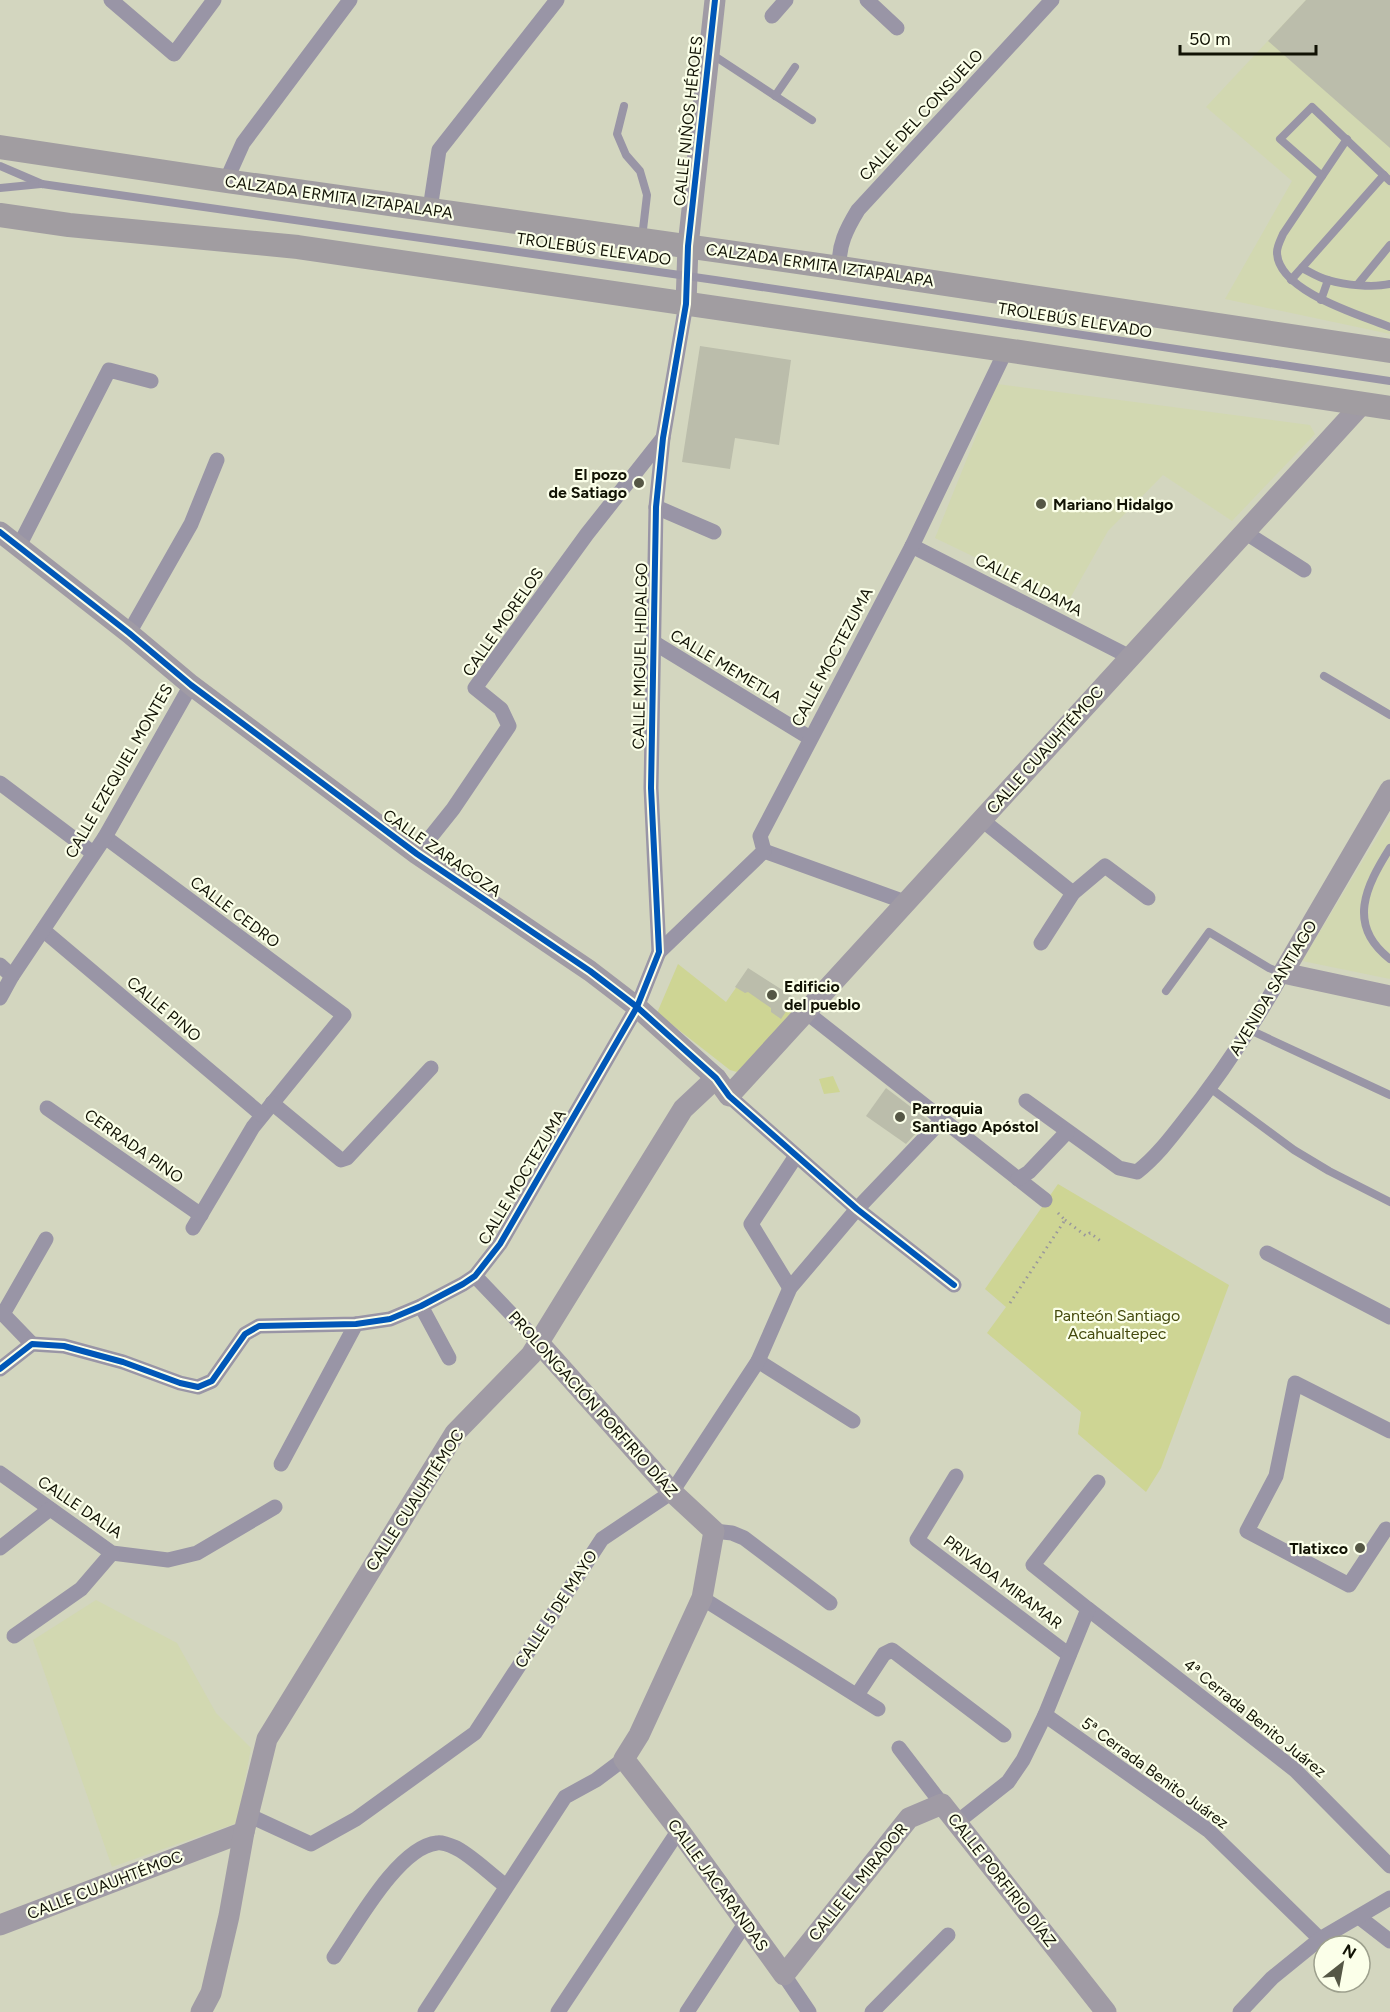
<svg xmlns="http://www.w3.org/2000/svg" width="1390" height="2012" font-family="Figtree,sans-serif">
  <rect width="100%" height="100%" fill="#d3d6bf"/>
  <g fill="#d2d8b1">
    <path d="M1306 0H1390V334L1225 299 1292 181 1206 107Z"/>
    <path d="M997 384 1310 425 1315 434 1232 521 1163 475 1108 531 1068 602 935 538Z"/>
    <path d="M1390 816V979L1302 961Z"/>
    <path d="M96 1600 177 1643 216 1713 251 1748 237 1823 112 1867 33 1640Z"/>
  </g>
  <g fill="#ced594">
    <path d="M678 964 726 1002 749 969 800 1007 737 1072 730 1070 657 1013Z"/>
    <path d="M833 1076 840 1092 824 1094 819 1079Z"/>
    <path d="M1058 1184 1229 1285 1161 1468 1146 1492 1078 1434 1081 1412 987 1333 1006 1307 985 1289Z"/>
  </g>
  <g fill="#bbbdab">
    <path d="M1306 0H1390V148L1268 41Z"/>
    <path d="M700 346 791 360 779 445 735 438 730 469 682 462Z"/>
    <path d="M748 968 795 998 781 1019 771 1012V1008L748 992 745 993 735 987Z"/>
    <path d="M886 1088 928 1120 906 1144 866 1116Z"/>
  </g>
  <g fill="none" stroke-linecap="round" stroke-linejoin="round">
    <g stroke="#99979c" stroke-width="3" stroke-dasharray="1.5 4.5" stroke-linecap="butt">
      <path d="M1065 1220 1086 1236 1090 1233 1102 1242"/>
      <path d="M1010 1303 1065 1220 1057 1212"/>
    </g>
    <g stroke="#9995a6" stroke-width="8">
      <path d="M713 55 812 120"/>
      <path d="M775 96 795 67"/>
      <path d="M624 106 617 134 626 155 640 171 647 195 642 238"/>
      <path d="M1347 139 1283 234C1281 239 1277 246 1277 252 1277 291 1360 315 1390 327"/>
      <path d="M0 166 42 184"/>
      <path d="M1322 176 1280 139 1312 107 1390 181"/>
      <path d="M0 188 41 184"/>
      <path d="M1302 268C1310 272 1319 278 1328 280 1345 285 1373 288 1390 284"/>
      <path d="M1291 280 1384 175"/>
      <path d="M1358 284 1390 245"/>
      <path d="M1321 300 1328 280"/>
      <path d="M1324 676 1390 715"/>
      <path d="M1390 848C1366 886 1346 925 1390 959"/>
      <path d="M1166 991 1209 932 1269 968 1281 973"/>
      <path d="M1250 1030 1390 1095"/>
      <path d="M1210 1088 1294 1150 1329 1171 1390 1202"/>
    </g>
    <g stroke="#9995a6" stroke-width="15">
      <path d="M111 0 174 54 214 0"/>
      <path d="M867 0 897 28"/>
      <path d="M772 16 786 0"/>
      <path d="M226 181 243 143 350 0"/>
      <path d="M430 209 439 150 557 0"/>
      <path d="M840 268C837 247 847 228 858 210L1052 0"/>
      <path d="M656 507 714 532"/>
      <path d="M1246 533 1304 570"/>
      <path d="M19 546 109 370 151 381"/>
      <path d="M912 546 1130 657"/>
      <path d="M129 633 191 524 217 460"/>
      <path d="M653 642 810 738"/>
      <path d="M0 783 93 853"/>
      <path d="M982 820 1073 893"/>
      <path d="M105 837 344 1015 253 1127 193 1228"/>
      <path d="M764 851 905 902"/>
      <path d="M417 854 453 809 509 726 501 709 475 688 587 534 663 438"/>
      <path d="M43 930 262 1115"/>
      <path d="M1041 943 1073 893 1105 866 1148 898"/>
      <path d="M659 952 764 851 760 836 912 546 1006 350"/>
      <path d="M0 965 12 976"/>
      <path d="M0 998 12 976 105 837 191 685"/>
      <path d="M806 1012 1045 1200"/>
      <path d="M729 1096 857 1209 954 1285"/>
      <path d="M1026 1101 1119 1168 1137 1172C1155 1158 1169 1140 1183 1122 1221 1075 1253 1026 1283 973"/>
      <path d="M272 1103 341 1160 347 1158 431 1068"/>
      <path d="M47 1108 201 1215"/>
      <path d="M1018 1179 1029 1172 1067 1132"/>
      <path d="M1267 1253 1390 1317"/>
      <path d="M475 1276 539 1343"/>
      <path d="M790 1288 751 1224 796 1156"/>
      <path d="M421 1306 449 1358"/>
      <path d="M32 1344 3 1314 46 1239"/>
      <path d="M758 1361 853 1421"/>
      <path d="M0 1369 32 1344 64 1346 123 1362 180 1383 198 1387 212 1381 245 1334 259 1326 356 1324 390 1319 421 1306 463 1284 475 1276 500 1244 637 1007 659 952 651 788 656 507 663 438 686 304"/>
      <path d="M281 1464 356 1324"/>
      <path d="M0 1473 112 1553 168 1560 197 1553 275 1507"/>
      <path d="M956 1476 917 1540 1069 1655"/>
      <path d="M1386 1529 1349 1585 1247 1531 1276 1476 1295 1383 1390 1431"/>
      <path d="M714 1531 732 1533 744 1538 830 1603"/>
      <path d="M0 1548 50 1509"/>
      <path d="M702 1598 878 1709"/>
      <path d="M1088 1609 1295 1770 1390 1866"/>
      <path d="M14 1636 81 1589 112 1553"/>
      <path d="M857 1695 884 1654 892 1650 1004 1735"/>
      <path d="M1045 1715 1208 1830 1320 1939"/>
      <path d="M899 1748 942 1804"/>
      <path d="M248 1815 311 1844 356 1819 475 1733 602 1539 672 1492 758 1361 790 1288 857 1209 942 1120"/>
      <path d="M956 1823 1008 1782 1023 1760 1045 1715 1088 1609 1033 1565 1098 1482"/>
      <path d="M1359 1917 1390 1941"/>
      <path d="M334 1957C355 1927 398 1847 437 1843 441 1842 450 1845 454 1847 469 1853 492 1876 506 1886"/>
      <path d="M784 1975 809 2012"/>
      <path d="M425 2012 565 1797 596 1780 624 1759"/>
      <path d="M558 2012 679 1830"/>
      <path d="M687 2012 746 1922"/>
      <path d="M872 2012 948 1935"/>
      <path d="M1240 2012 1272 1978 1320 1939 1390 1898"/>
    </g>
    <g stroke="#a09ba5" stroke-width="21">
      <path d="M686 304 688 246 715 0"/>
      <path d="M0 532 129 633 191 685 417 854 590 971 637 1007 716 1078 729 1096 1362 404"/>
      <path d="M1390 790 1283 973 1390 996"/>
      <path d="M539 1343 672 1492 714 1531 702 1598 639 1735 624 1759 679 1830 784 1975 909 1818 942 1804 1106 2012"/>
      <path d="M0 1925 244 1832"/>
      <path d="M201 2012 211 1993 229 1916 244 1832 267 1739 455 1433 531 1355 683 1109 716 1078"/>
    </g>
    <g stroke="#a19da1" stroke-width="24">
      <path d="M0 147 226 181 840 268 1390 351"/>
      <path d="M0 215 69 225 298 247 1006 350 1390 408"/>
    </g>
    <path stroke="#9995a6" stroke-width="8" d="M42 184 715 280 1390 381"/>
    <g stroke="#fbffe9" stroke-width="10">
      <g id="cycleway">
        <path d="M0 532 129 633 191 685 417 854 590 971 637 1007 716 1078 729 1096 857 1209 954 1285"/>
        <path d="M0 1369 32 1344 64 1346 123 1362 180 1383 198 1387 212 1381 245 1334 259 1326 356 1324 390 1319 421 1306 463 1284 475 1276 500 1244 637 1007 659 952 651 788 656 507 663 438 686 304 688 246 715 0"/>
      </g>
    </g>
    <use href="#cycleway" stroke="#0057b8" stroke-width="6"/>
  </g>
  <g fill="#555745" stroke="#fbffe9" stroke-width="2">
    <circle cx="639" cy="483" r="6"/>
    <circle cx="1041" cy="504" r="6"/>
    <circle cx="772" cy="995" r="6"/>
    <circle cx="900" cy="1117" r="6"/>
    <circle cx="1360" cy="1548" r="6"/>
  </g>
  <g text-anchor="middle" dominant-baseline="central" stroke-width="4.5" stroke-linejoin="round" paint-order="stroke">
    <g font-size="16" fill="#111204" stroke="#fbffe9">
      <text transform="translate(921 115) rotate(-47)">CALLE DEL CONSUELO</text>
      <text transform="translate(688 121) rotate(-84)">CALLE NIÑOS HÉROES</text>
      <text transform="translate(339 197) rotate(8)">CALZADA ERMITA IZTAPALAPA</text>
      <text transform="translate(594 249) rotate(8)">TROLEBÚS ELEVADO</text>
      <text transform="translate(820 265) rotate(8)">CALZADA ERMITA IZTAPALAPA</text>
      <text transform="translate(1075 320) rotate(9)">TROLEBÚS ELEVADO</text>
      <text transform="translate(1029 585) rotate(27)">CALLE ALDAMA</text>
      <text transform="translate(503 622) rotate(-55)">CALLE MORELOS</text>
      <text transform="translate(640 656) rotate(-89)">CALLE MIGUEL HIDALGO</text>
      <text transform="translate(832 657) rotate(-62)">CALLE MOCTEZUMA</text>
      <text transform="translate(726 666) rotate(31)">CALLE MEMETLA</text>
      <text transform="translate(1045 750) rotate(-48)">CALLE CUAUHTÉMOC</text>
      <text transform="translate(119 771) rotate(-60)">CALLE EZEQUIEL MONTES</text>
      <text transform="translate(442 853) rotate(35)">CALLE ZARAGOZA</text>
      <text transform="translate(235 912) rotate(37)">CALLE CEDRO</text>
      <text transform="translate(1273 988) rotate(-59)">AVENIDA SANTIAGO</text>
      <text transform="translate(164 1009) rotate(40)">CALLE PINO</text>
      <text transform="translate(134 1146) rotate(35)">CERRADA PINO</text>
      <text transform="translate(522 1177) rotate(-59)">CALLE MOCTEZUMA</text>
      <text transform="translate(593 1404) rotate(48)">PROLONGACIÓN PORFIRIO DÍAZ</text>
      <text transform="translate(415 1500) rotate(-57)">CALLE CUAUHTÉMOC</text>
      <text transform="translate(80 1507) rotate(34)">CALLE DALIA</text>
      <text transform="translate(1003 1582) rotate(37)">PRIVADA MIRAMAR</text>
      <text transform="translate(556 1609) rotate(-57)">CALLE 5 DE MAYO</text>
      <text transform="translate(1255 1718) rotate(39)">4ª Cerrada Benito Juárez</text>
      <text transform="translate(1155 1773) rotate(36)">5ª Cerrada Benito Juárez</text>
      <text transform="translate(1002 1880) rotate(52)">CALLE PORFIRIO DÍAZ</text>
      <text transform="translate(858 1882) rotate(-51)">CALLE EL MIRADOR</text>
      <text transform="translate(105 1885) rotate(-21)">CALLE CUAUHTÉMOC</text>
      <text transform="translate(718 1885) rotate(54)">CALLE JACARANDAS</text>
    </g>
    <g font-size="16" font-weight="bold" fill="#111204" stroke="#fbffe9" text-anchor="start">
      <text x="627" y="474" text-anchor="end">El pozo<tspan x="627" dy="18">de Satiago</tspan></text>
      <text x="1053" y="504">Mariano Hidalgo</text>
      <text x="784" y="986">Edificio<tspan x="784" dy="18">del pueblo</tspan></text>
      <text x="912" y="1108">Parroquia<tspan x="912" dy="18">Santiago Apóstol</tspan></text>
      <text x="1348" y="1548" text-anchor="end">Tlatixco</text>
    </g>
    <g font-size="16" fill="#444a0d" stroke="#fbffe9">
      <text x="1117" y="1315">Panteón Santiago<tspan x="1117" dy="18">Acahualtepec</tspan></text>
    </g>
  </g>
  <g transform="translate(1342 1964) rotate(31)"><circle r="28" fill="#fbffe9" stroke="#9da08d" stroke-width="1.5"/>
  <path d="M0-4.5L10 22L0 15L-10 22Z" fill="#555745"/>
  <text y="-9" font-size="16" font-weight="bold" text-anchor="middle" fill="#111204">N</text>
  </g>
  <path d="M1180 45v9h136v-9" fill="none" stroke="#111204" stroke-width="3"/>
  <text x="1189" y="45" font-size="18" fill="#111204" stroke="#fbffe9" stroke-width="4.5" paint-order="stroke">50 m</text>
</svg>
